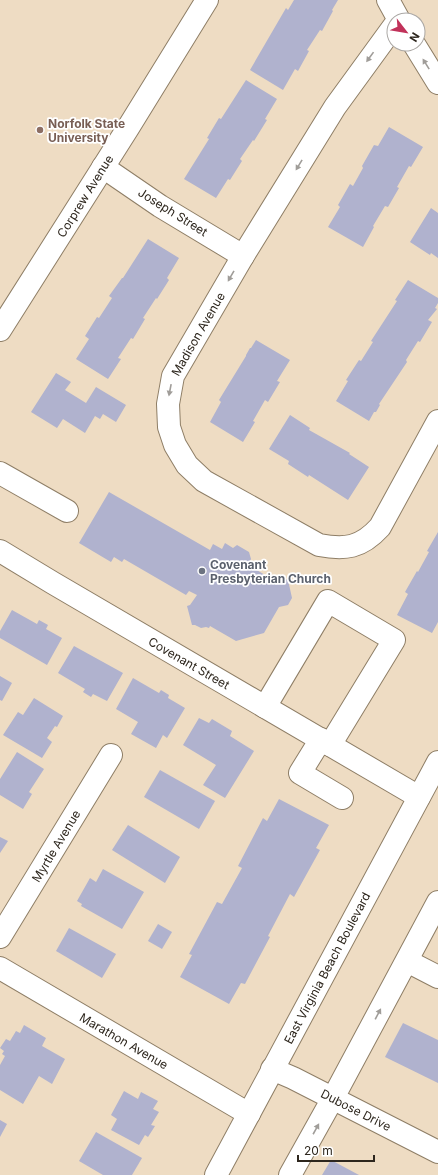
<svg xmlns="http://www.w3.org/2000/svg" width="438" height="1175" font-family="Inter,sans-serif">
  <rect width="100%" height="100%" fill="#eedcc3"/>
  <g fill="#b0b2ce">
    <path d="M294 0H338L332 10 333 11 322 31 320 30 307 50 309 51 298 71 295 69 283 90 250 70 286 8 288 10Z"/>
    <path d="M246 80 277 99 265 119 267 120 254 141 253 140 240 159 242 161 230 180 228 179 216 198 184 179 209 139 207 138 219 118 221 119Z"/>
    <path d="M389 127 423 147 411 167 409 166 397 187 399 188 388 207 385 206 373 226 374 227 363 247 328 227 340 207 338 205 350 184 353 186 363 168 362 166 374 145 378 146Z"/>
    <path d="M431 208 438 213V258L431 253 430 255 410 242Z"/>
    <path d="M148 239 179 258 167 278 169 280 157 299 156 298 143 318 145 319 133 339 131 338 118 358 121 359 108 379 76 359 89 339 85 336 97 317 99 318 112 298 109 296 122 278H123Z"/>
    <path d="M408 280 438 298V303L435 308 437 309 428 320 432 322 420 342 418 341 406 360 407 362 379 404 380 405 376 412H374L369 421 336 401 348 381 346 380 359 360 361 361 373 342 371 341 397 301 395 300Z"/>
    <path d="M256 340 290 360 277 381 280 382 268 402 265 400 253 421 255 422 243 442 210 422 221 402 219 400 246 356V355L250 348H251Z"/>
    <path d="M56 373 71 382 65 390 86 403 96 387 126 405 116 422 103 414 100 419 95 416 85 433 63 419 57 428 31 412Z"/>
    <path d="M290 415 310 428 309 430 350 453 349 454 369 467 348 500 309 475 308 477 288 464 289 461 269 449Z"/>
    <path d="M109 492 210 550 213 544 222 549 225 543 233 548 237 545 249 552 251 559 248 565 272 579 281 577 288 580 292 598 288 605 279 607 264 633 236 641 210 626 209 628 206 627 201 628 195 625H192L187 606 190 605 197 595 189 591 186 595 124 559 122 562 114 557 111 562 79 543Z"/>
    <path d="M438 532V622L432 633 397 615 408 594 405 592 417 571 418 572 429 552 427 551Z"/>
    <path d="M12 610 37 624 39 620 48 625 46 629 62 638 47 665 0 638V631Z"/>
    <path d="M74 646 123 673 107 701 93 694 91 697 83 692 85 689 58 673Z"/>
    <path d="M0 676 12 683 2 701 0 700Z"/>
    <path d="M133 678 159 693 161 690 169 695 168 698 185 708 167 738 163 735 156 748 131 734 138 722 116 709Z"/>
    <path d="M34 698 63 716 57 727 55 726 47 738 52 742 42 758 3 735 18 712 23 715Z"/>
    <path d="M199 718 209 723 212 719 232 731 230 736 254 751 225 798 203 785 216 765 183 745Z"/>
    <path d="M17 752 44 769 29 792 32 794 23 809 0 795V779Z"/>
    <path d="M160 770 215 801 199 829 144 797Z"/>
    <path d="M279 799 329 825 316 848 320 850 294 897 290 894 268 936 270 937 245 984 241 983 229 1004 180 977 192 955 189 954 217 902 222 904 242 868 238 866 263 818 267 821Z"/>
    <path d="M128 825 180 857 165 883 112 850Z"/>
    <path d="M0 837 8 841 0 853Z"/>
    <path d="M103 869 144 892 122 929 81 906 82 904 77 901 90 878 96 882Z"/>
    <path d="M158 924 172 932 162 949 148 941Z"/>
    <path d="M69 928 116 954 102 978 56 951Z"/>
    <path d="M403 1023 438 1040V1083L385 1057Z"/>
    <path d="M24 1025 46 1038 42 1046 65 1059 52 1084 39 1076 23 1104 0 1090V1065L5 1056 2 1054 4 1051 0 1048 6 1039 10 1041 16 1031 20 1033Z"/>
    <path d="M124 1091 138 1099 141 1092 158 1101 153 1109 159 1112 151 1125 155 1126 148 1137 145 1135 139 1145 111 1130 117 1119 111 1115Z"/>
    <path d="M0 1120 7 1124 0 1137Z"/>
    <path d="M96 1132 142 1158 132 1175H103L79 1161Z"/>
    <path d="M331 1160 359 1175H322Z"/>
  </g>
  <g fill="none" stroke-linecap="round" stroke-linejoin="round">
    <g stroke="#8e7e66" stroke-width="24">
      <g id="minor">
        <path d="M388 0 399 20"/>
        <path d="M394 26 335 107 243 256 173 376 168 404 169 427 175 445 187 465 204 481 319 545C345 550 361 548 380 527L438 421"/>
        <path d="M414 44 438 83"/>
        <path d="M103 167 160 206 243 256"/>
        <path d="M0 330 128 128 207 0"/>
        <path d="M0 473 67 511"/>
        <path d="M0 551 53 583 419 797"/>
        <path d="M265 707 328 601 394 640 330 745"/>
        <path d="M321 739 300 773 342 798"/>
        <path d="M0 937 111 755"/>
        <path d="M407 961 438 977"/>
        <path d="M0 968 249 1114"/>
        <path d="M272 1069 293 1078 438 1152"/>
        <path d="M290 1175 333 1098 438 902"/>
      </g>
    </g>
    <g stroke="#8e7e66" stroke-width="24">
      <path id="major" d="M216 1175 438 762"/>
    </g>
    <use href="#minor" stroke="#fff" stroke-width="22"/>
    <use href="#major" stroke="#fff" stroke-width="22"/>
  </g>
  <defs><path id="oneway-solid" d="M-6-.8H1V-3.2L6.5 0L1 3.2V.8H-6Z"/></defs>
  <g fill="#a09d99">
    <use href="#oneway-solid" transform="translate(370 57) rotate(126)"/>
    <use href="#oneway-solid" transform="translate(426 64) rotate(-122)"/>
    <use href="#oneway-solid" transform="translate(299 165) rotate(121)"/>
    <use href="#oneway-solid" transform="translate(231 276) rotate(120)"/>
    <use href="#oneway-solid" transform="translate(170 390) rotate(101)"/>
    <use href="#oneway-solid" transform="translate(378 1014) rotate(-62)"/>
    <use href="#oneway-solid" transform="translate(316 1129) rotate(-61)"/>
  </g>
  <circle fill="#8d6e63" stroke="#fff" stroke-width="1.5" cx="40" cy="130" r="4"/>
  <circle fill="#6b7280" stroke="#fff" stroke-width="1.5" cx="202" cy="571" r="4"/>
  <g text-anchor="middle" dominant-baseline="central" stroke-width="3.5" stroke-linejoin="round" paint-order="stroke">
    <g font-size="12" font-weight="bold" fill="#785e54" stroke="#fff" text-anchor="start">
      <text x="48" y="123">Norfolk State<tspan x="48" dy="14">University</tspan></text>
    </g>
    <g font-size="12" fill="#2d261d" stroke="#fff">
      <text transform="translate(85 196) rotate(-58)">Corprew Avenue</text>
      <text transform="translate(173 212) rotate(32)">Joseph Street</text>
      <text transform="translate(198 334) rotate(-60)">Madison Avenue</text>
      <text transform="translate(189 663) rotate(30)">Covenant Street</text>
      <text transform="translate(56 846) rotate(-59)">Myrtle Avenue</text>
      <text transform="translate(327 968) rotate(-62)">East Virginia Beach Boulevard</text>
      <text transform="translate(124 1041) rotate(30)">Marathon Avenue</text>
      <text transform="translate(356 1110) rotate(27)">Dubose Drive</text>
    </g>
    <g font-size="12" font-weight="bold" fill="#5b616d" stroke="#fff" text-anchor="start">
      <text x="210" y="564">Covenant<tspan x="210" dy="14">Presbyterian Church</tspan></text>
    </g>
  </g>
  <g transform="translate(406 32) rotate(121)"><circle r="19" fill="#ffffff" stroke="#aba8a5"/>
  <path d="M0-3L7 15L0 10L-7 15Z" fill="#c1325a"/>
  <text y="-6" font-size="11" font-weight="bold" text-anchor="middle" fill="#2d261d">N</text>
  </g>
  <path d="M298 1155v6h76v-6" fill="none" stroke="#2d261d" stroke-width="2"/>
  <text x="304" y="1155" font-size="12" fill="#2d261d" stroke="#ffffff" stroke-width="3" paint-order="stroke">20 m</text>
</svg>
